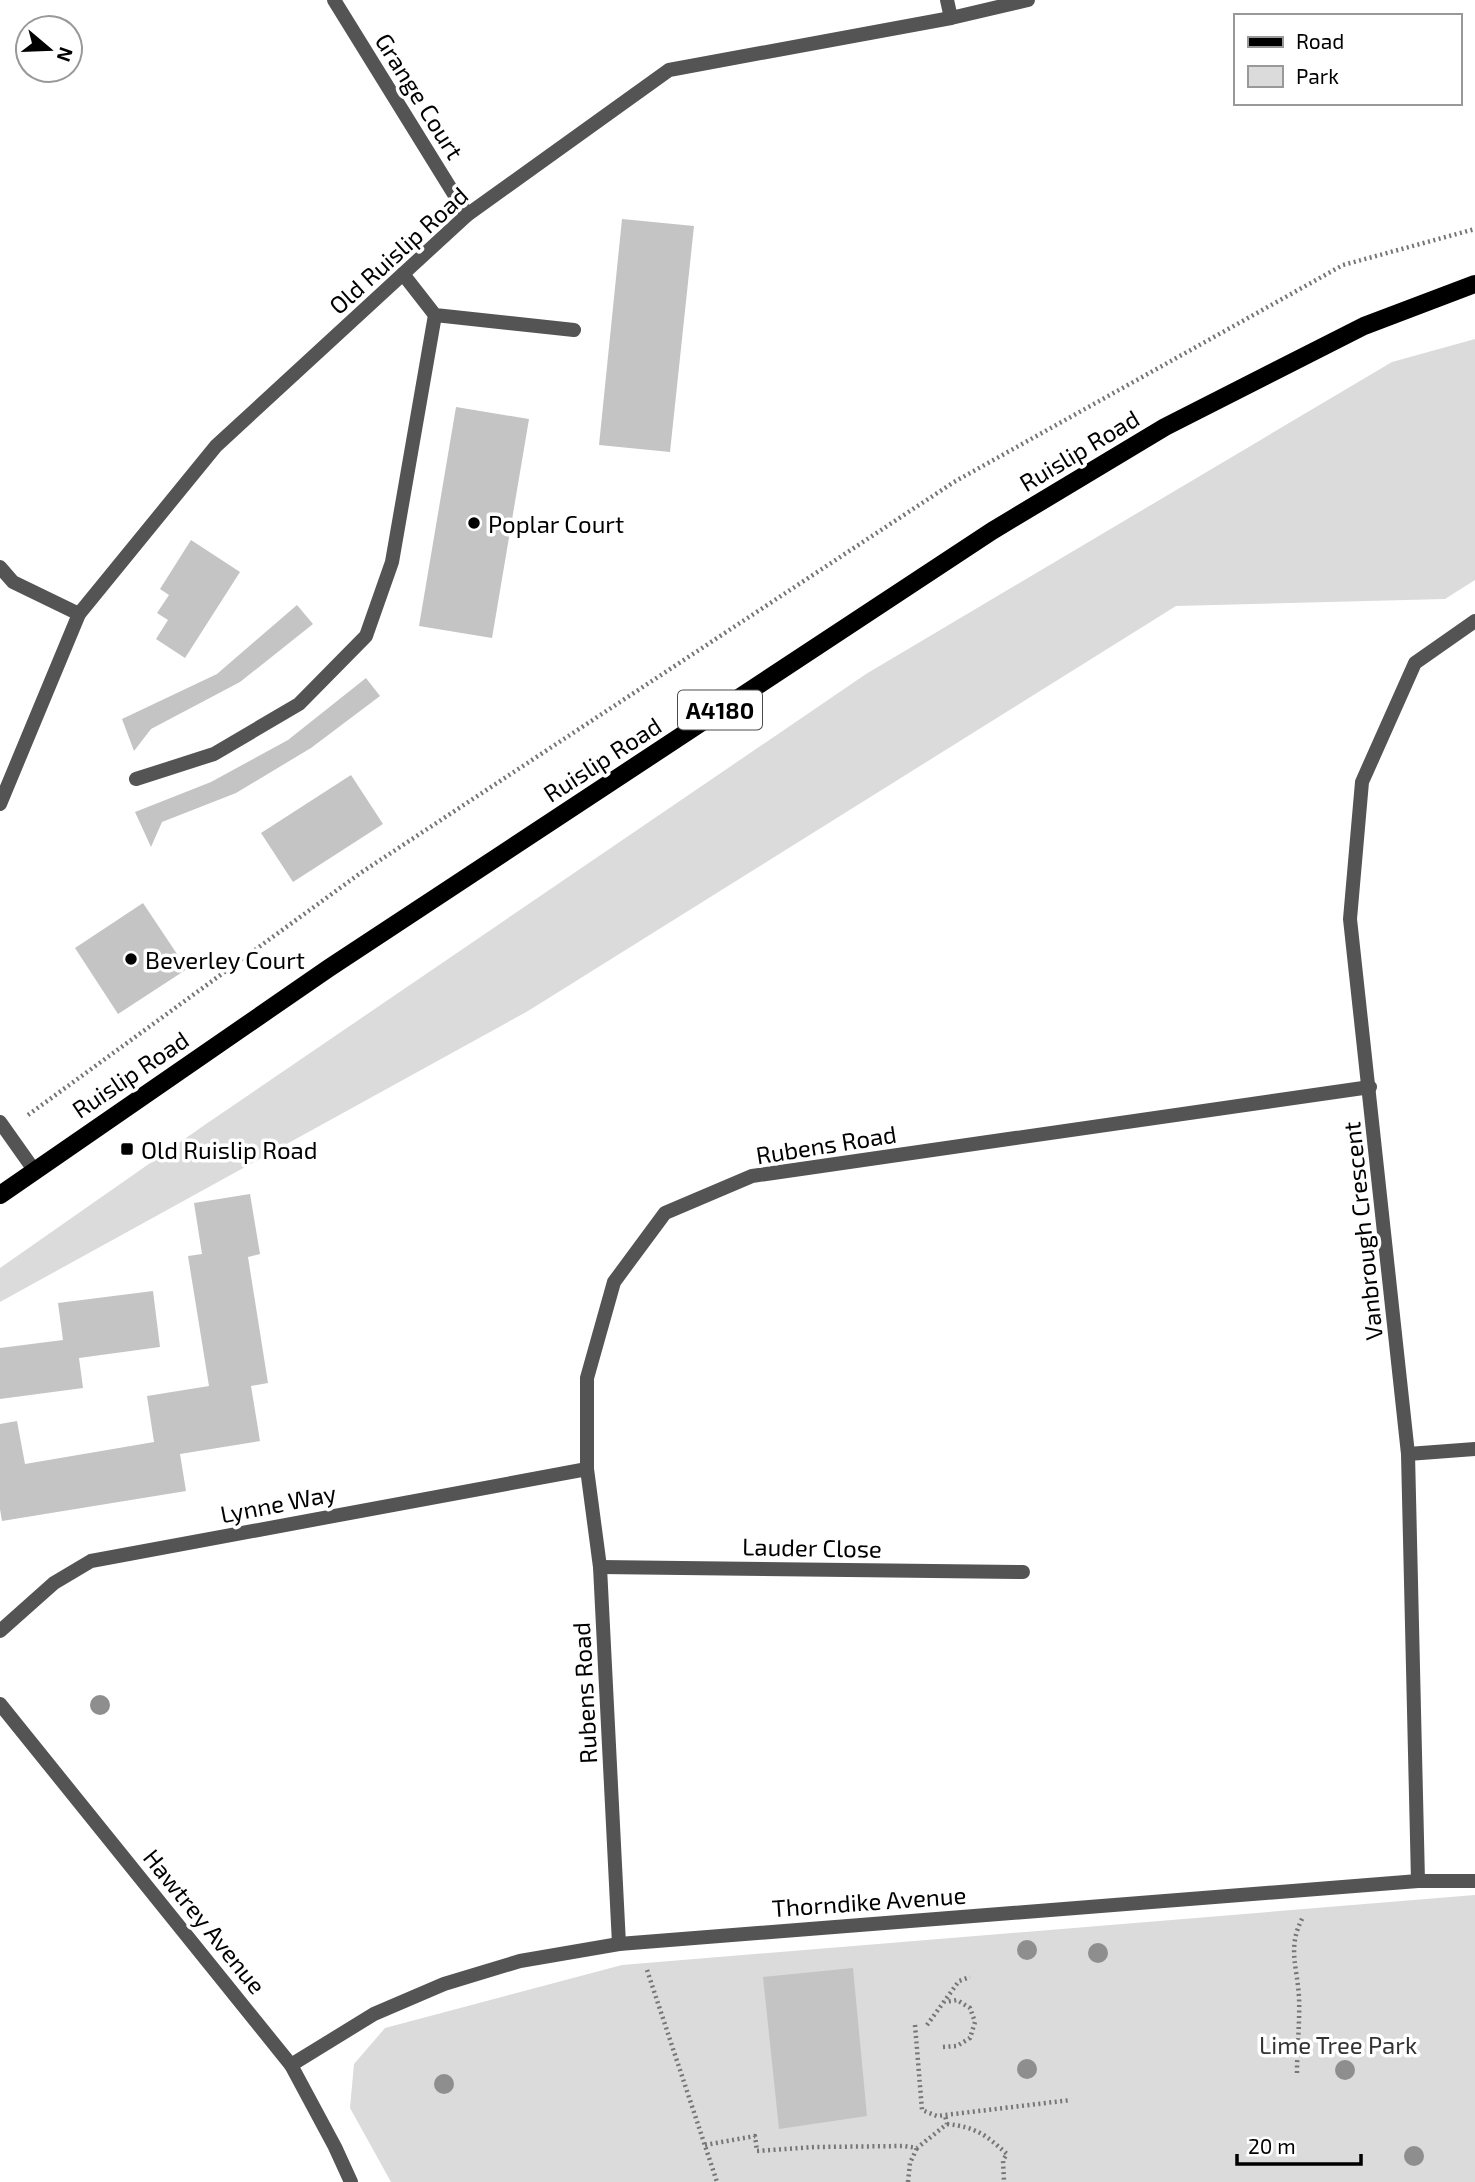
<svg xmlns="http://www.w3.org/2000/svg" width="1475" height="2182" font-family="'Exo 2',sans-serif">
  <rect width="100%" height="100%" fill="#fff"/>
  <g fill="#dbdbdb">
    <path d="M1475 339V580L1445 599 1176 606 528 1011 0 1302V1268L206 1124 866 674 1392 362Z"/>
    <path d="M1475 1895V2182H391L350 2108 354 2064 385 2028 622 1965Z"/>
  </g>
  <g fill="#c4c4c4">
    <path d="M622 219 694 226 670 452 599 445Z"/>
    <path d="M456 407 529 419 492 638 419 626Z"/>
    <path d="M191 540 240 572 185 658 156 639 168 620 157 613 169 595 160 589Z"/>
    <path d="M297 605 313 624 240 682 151 729 134 751 122 719 217 674Z"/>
    <path d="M366 678 380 696 311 748 236 793 162 822 151 847 135 812 211 782 288 740Z"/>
    <path d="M351 775 383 824 293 882 261 833Z"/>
    <path d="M143 903 187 969 118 1014 75 948Z"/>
    <path d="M250 1194 260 1254 248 1257 268 1383 251 1386 260 1441 180 1454 186 1491 2 1521 0 1509V1424L17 1421 25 1464 154 1442 147 1396 209 1386 188 1256 202 1254 194 1203Z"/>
    <path d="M153 1291 160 1347 79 1358 83 1388 0 1399V1348L63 1340 58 1303Z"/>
    <path d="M853 1968 867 2116 779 2129 763 1977Z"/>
  </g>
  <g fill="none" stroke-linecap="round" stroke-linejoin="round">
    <g stroke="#767676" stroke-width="4.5" stroke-dasharray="2 3.5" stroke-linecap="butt">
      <path d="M28 1115 362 872 954 482 1343 265 1475 229"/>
      <path d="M647 1970 717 2182"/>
      <path d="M915 2025 922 2110 937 2116 1071 2100"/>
      <path d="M927 2025 959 1981 970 1977"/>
      <path d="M943 2047 957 2046 970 2038 975 2022 970 2008 957 2000 945 2002"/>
      <path d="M1297 2073C1297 2048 1300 2022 1299 1997 1297 1965 1287 1947 1303 1917"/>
      <path d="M947 2124C976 2127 986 2135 1007 2154L1003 2160 1004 2182"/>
      <path d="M705 2145 755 2136 757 2151 814 2147 904 2146 917 2148 947 2124 945 2115"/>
      <path d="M908 2182 910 2163 917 2148"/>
    </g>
    <g stroke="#545454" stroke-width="14">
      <path d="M403 274 435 315 574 330"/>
      <path d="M136 779 214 754 299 704 366 636 392 562 435 315"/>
    </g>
    <g stroke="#545454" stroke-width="14">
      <path d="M334 0 467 215"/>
      <path d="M947 0 951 18"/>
      <path d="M0 567 13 582 79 614"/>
      <path d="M0 804 79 614 216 446 467 215 669 70 951 18 1028 0"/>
      <path d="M0 1122 34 1170"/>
      <path d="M1408 1454 1475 1449"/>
      <path d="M600 1567 1023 1572"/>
      <path d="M0 1631 54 1583 91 1561 587 1469"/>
      <path d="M0 1704 291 2065 335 2147 351 2182"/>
      <path d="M1418 1881 1408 1454 1350 919 1362 782 1415 663 1475 621"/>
      <path d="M619 1944 600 1567 587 1469V1378L614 1282 665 1213 752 1176 1370 1087"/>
      <path d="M291 2065 374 2014 444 1984 520 1961 619 1944 1418 1881H1475"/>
    </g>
    <path stroke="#000" stroke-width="18" d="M0 1195 329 968 992 531 1165 427 1364 326 1475 284"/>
  </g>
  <g fill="#8e8e8e">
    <circle cx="100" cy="1705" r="10"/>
    <circle cx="1027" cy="1950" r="10"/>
    <circle cx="1098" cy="1953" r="10"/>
    <circle cx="1027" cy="2069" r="10"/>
    <circle cx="1345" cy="2070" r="10"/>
    <circle cx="444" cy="2084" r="10"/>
    <circle cx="1414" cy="2156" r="10"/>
  </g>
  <g fill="#000" stroke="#fff" stroke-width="2.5">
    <circle cx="474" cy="523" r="7"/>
    <circle cx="131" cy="959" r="7"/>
    <rect x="120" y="1142" width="14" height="14" rx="3.5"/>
  </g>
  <g text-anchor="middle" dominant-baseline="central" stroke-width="7" stroke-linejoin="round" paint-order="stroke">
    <rect fill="#fff" stroke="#4c4c4c" stroke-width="2" x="678" y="690.5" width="84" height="39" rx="5"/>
    <g font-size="23" font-weight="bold" fill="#000">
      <text x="720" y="710">A4180</text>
    </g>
    <g font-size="24" fill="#000" stroke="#fff">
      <text transform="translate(420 96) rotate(58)">Grange Court</text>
      <text transform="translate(398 250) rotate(-42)">Old Ruislip Road</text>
      <text transform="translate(1079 450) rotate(-31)">Ruislip Road</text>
      <text transform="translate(602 759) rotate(-33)">Ruislip Road</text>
      <text transform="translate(130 1074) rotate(-34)">Ruislip Road</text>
      <text transform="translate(826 1144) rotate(-9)">Rubens Road</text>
      <text transform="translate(1362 1231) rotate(-96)">Vanbrough Crescent</text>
      <text transform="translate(278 1503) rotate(-11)">Lynne Way</text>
      <text transform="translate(812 1547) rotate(1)">Lauder Close</text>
      <text transform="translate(584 1693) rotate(-93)">Rubens Road</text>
      <text transform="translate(869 1901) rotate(-4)">Thorndike Avenue</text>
      <text transform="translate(205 1921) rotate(51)">Hawtrey Avenue</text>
    </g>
    <g font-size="24" fill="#000" stroke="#fff" text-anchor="start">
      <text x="488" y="523">Poplar Court</text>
      <text x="145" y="959">Beverley Court</text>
      <text x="141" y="1149">Old Ruislip Road</text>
    </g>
    <g font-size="24" fill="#323232" stroke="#fff">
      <text x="1338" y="2044">Lime Tree Park</text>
    </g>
  </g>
  <rect x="1234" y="14" width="228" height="91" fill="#ffffff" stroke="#999999" stroke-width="2"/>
  <rect x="1248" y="37" width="35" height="10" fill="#000000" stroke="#999999" stroke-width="2"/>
  <text x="1296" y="49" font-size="21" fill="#000000">Road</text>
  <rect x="1248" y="66" width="35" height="21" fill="#dbdbdb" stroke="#999999" stroke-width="2"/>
  <text x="1296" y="84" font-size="21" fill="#000000">Park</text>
  <g transform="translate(49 49) rotate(109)"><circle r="33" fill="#ffffff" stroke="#999999" stroke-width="2"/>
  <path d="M0-5L12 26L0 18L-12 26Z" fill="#000000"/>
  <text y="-10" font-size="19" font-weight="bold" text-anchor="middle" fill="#000000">N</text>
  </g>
  <path d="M1237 2154v10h124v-10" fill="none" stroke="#000000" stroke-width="3.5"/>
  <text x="1248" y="2154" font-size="21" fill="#000000" stroke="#ffffff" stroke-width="5" paint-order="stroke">20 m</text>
</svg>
